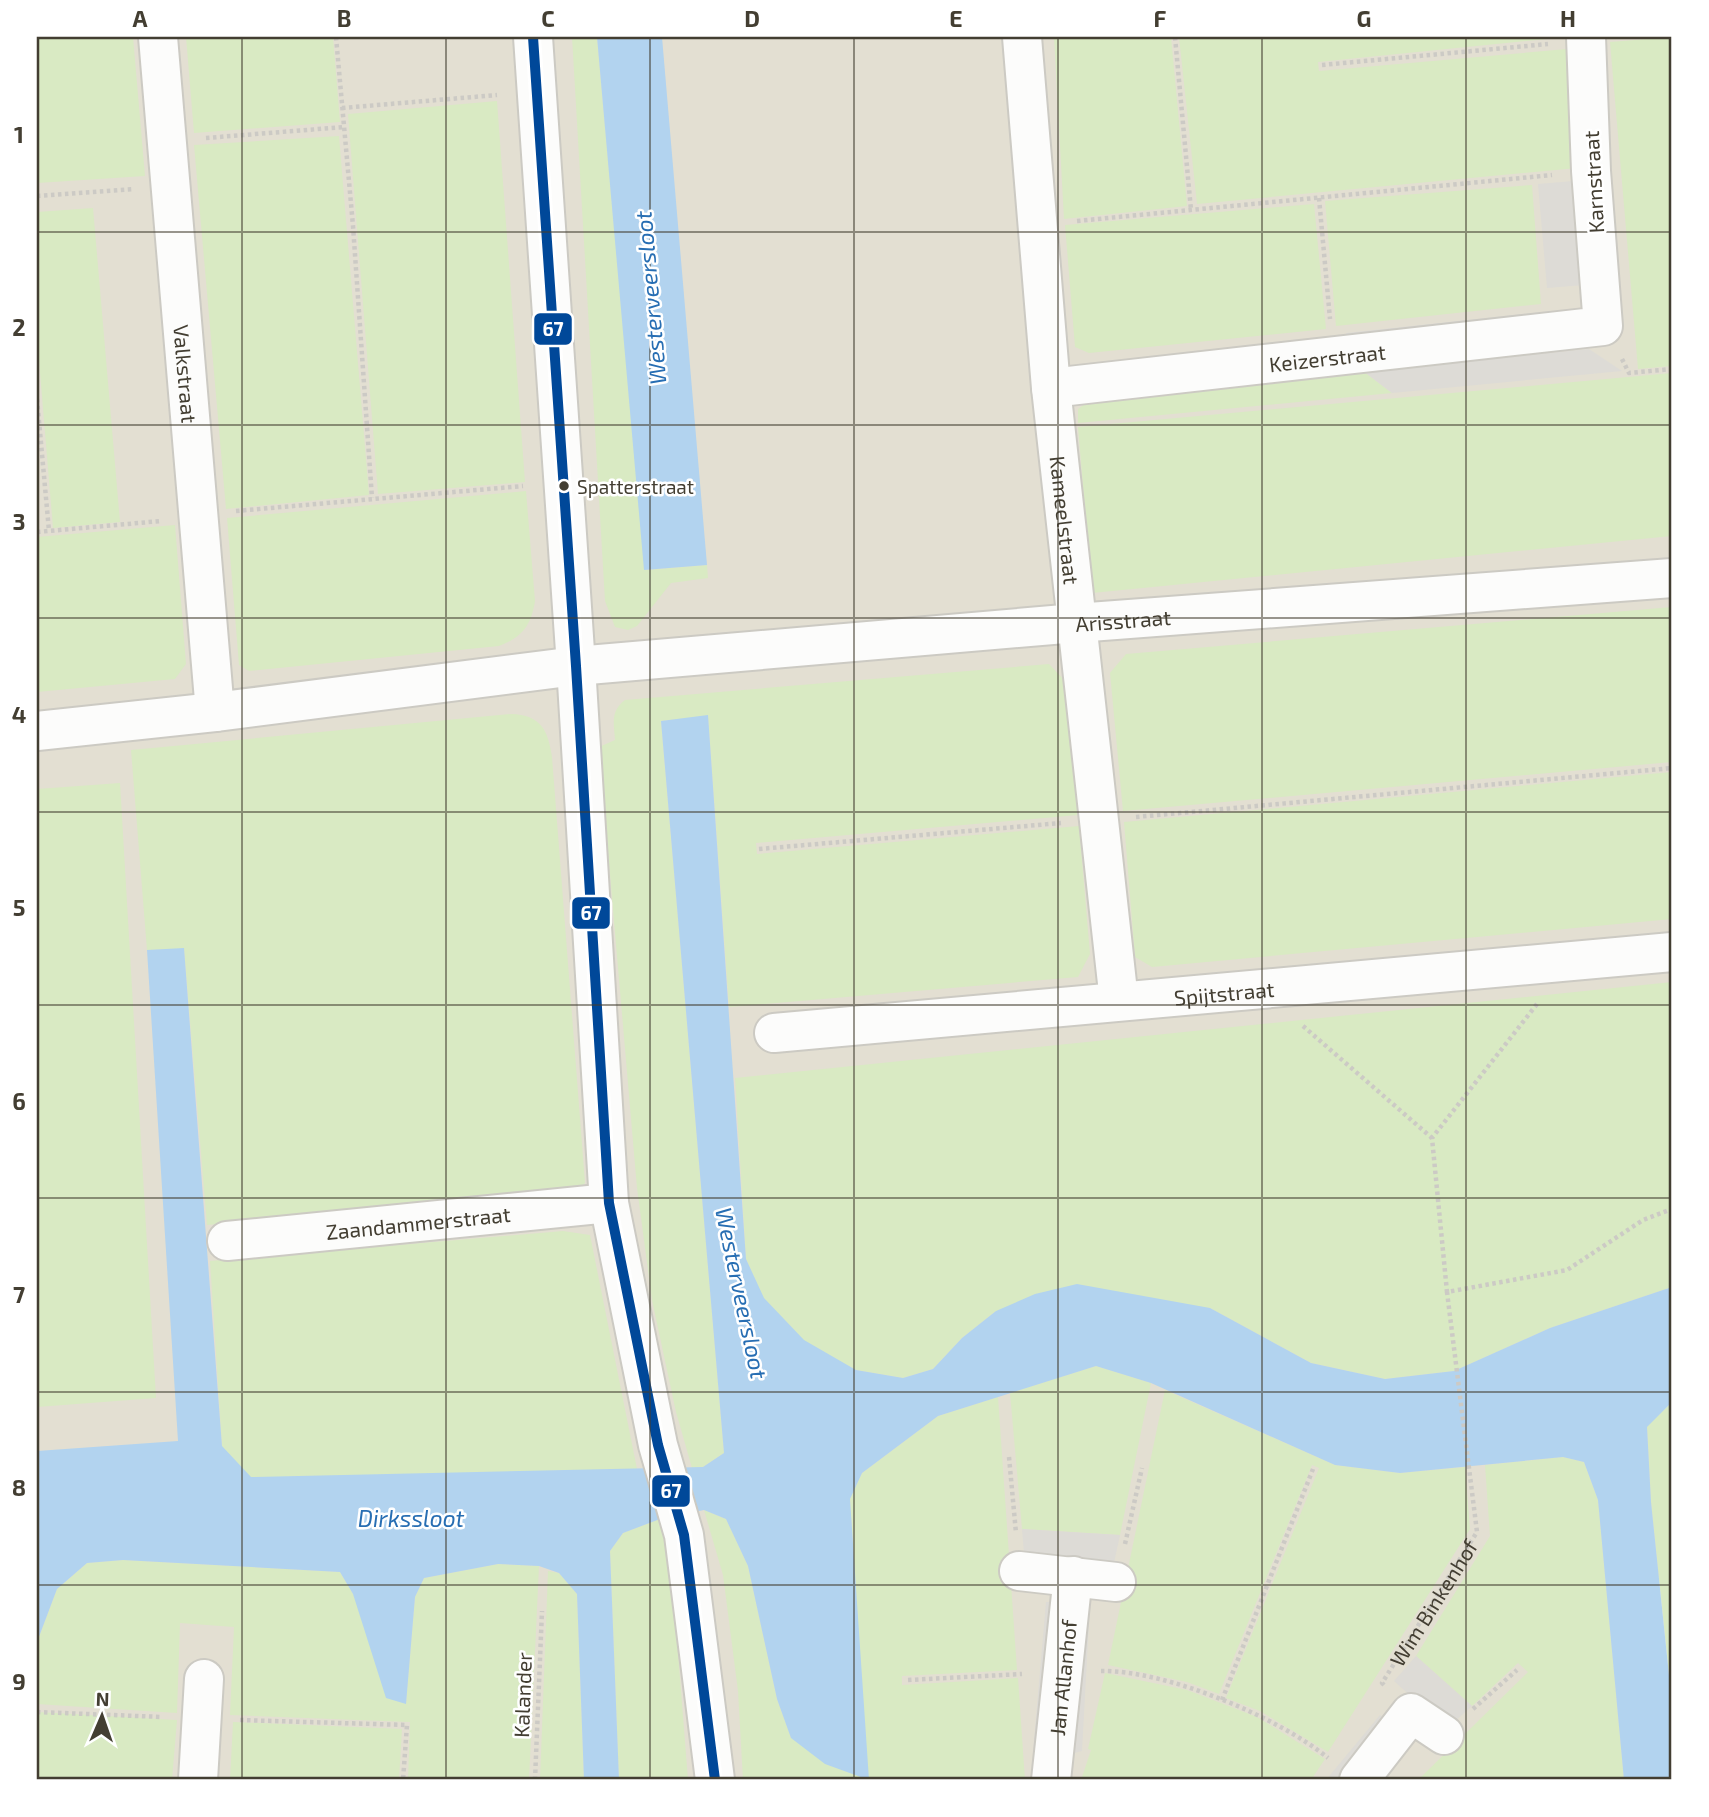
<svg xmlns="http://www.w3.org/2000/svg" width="1709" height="1817" font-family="'Exo 2',sans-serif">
  <rect width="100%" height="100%" fill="#eeece6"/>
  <path fill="#e3dfd2" d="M37 37H1672V1072L1654 1780H37Z"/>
  <g fill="#d9eac3">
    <path d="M37 37H133L145 176 37 183Z"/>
    <path d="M186 37H333L340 122 194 133Z"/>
    <path d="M572 37H597L645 570 707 565 708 578 671 583 637 626 628 630 615 627 605 601Z"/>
    <path d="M1054 37H1171L1187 206 1064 219Z"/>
    <path d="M1179 37H1567L1318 62 1319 71 1567 49 1577 168 1197 204Z"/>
    <path d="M1672 37V366L1638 369 1610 42Z"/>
    <path d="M497 101 525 482 378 494 348 114Z"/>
    <path d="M339 136 369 495 226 509 194 145Z"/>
    <path d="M1532 185 1541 304 1336 326 1325 201Z"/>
    <path d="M1314 204 1326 329 1089 353 1075 347 1065 225Z"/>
    <path d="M93 208 120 522 53 528 37 337V212Z"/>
    <path d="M1363 371 1392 393 1078 423V409L1094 397Z"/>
    <path d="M1672 373V536L1092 593 1078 427Z"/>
    <path d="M526 491 535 601C531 626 522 637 499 646L249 671 239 665 227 518Z"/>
    <path d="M175 525 186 664 175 679 37 692V537Z"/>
    <path d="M1672 607V762L1123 811 1110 673 1126 654Z"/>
    <path d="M1049 664 1066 682 1078 815 756 843 757 854 1079 826 1090 954 1078 977 729 1007 708 716 661 721 724 1453 703 1467 692 1468 676 1412 652 1300 637 1188 599 747 615 740C614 724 610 711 625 700Z"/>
    <path d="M511 714C541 715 548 730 552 757L585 1183 577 1190 555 1196 207 1225 184 949 147 950 131 750Z"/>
    <path d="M1672 772V919L1152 967 1135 957 1124 822Z"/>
    <path d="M120 783 156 1398 37 1407V789Z"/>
    <path d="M1672 982V1287L1550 1328 1454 1371 1385 1379 1311 1363 1210 1308 996 1311 962 1338 933 1369 903 1378 856 1370 847 1365 836 1366 758 1305V1286L746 1259 735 1078Z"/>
    <path d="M563 1231 590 1235 637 1469 251 1478 222 1447 210 1261Z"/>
    <path d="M1096 1366 1151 1383 1120 1535 1022 1529 1010 1393Z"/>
    <path d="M1165 1390 1335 1465 1400 1473 1465 1467 1470 1529 1328 1752 1260 1711 1226 1698 1319 1468 1312 1465 1219 1694 1187 1682 1108 1665Z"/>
    <path d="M998 1397 1017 1670 902 1676V1685L1018 1678 1025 1780H743L738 1691 723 1575 704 1510 726 1519 748 1566 777 1699 791 1738 868 1779 850 1499 862 1473 938 1416Z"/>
    <path d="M1672 1402V1704L1651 1502 1647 1426Z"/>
    <path d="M1563 1457 1584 1462 1598 1500 1624 1780H1418L1528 1672 1518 1663 1472 1706 1416 1656 1490 1536 1485 1465Z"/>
    <path d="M660 1519 666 1541 677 1640 688 1780H619L610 1551 623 1533Z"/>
    <path d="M123 1560 340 1572 353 1594 406 1703 415 1597 424 1578 498 1564 539 1566 529 1780H408L410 1722 230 1715 234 1627 180 1623 177 1713 37 1704V1642L57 1589 87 1563Z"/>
    <path d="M548 1571 559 1573 577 1594 584 1780H540Z"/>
    <path d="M1105 1673 1187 1690 1257 1717 1325 1759 1311 1780H1081L1091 1750 1088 1749Z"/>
    <path d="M37 1712 177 1720 172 1780H37Z"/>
    <path d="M233 1722 402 1729 399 1780H230Z"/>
  </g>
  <g fill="#dddbd6">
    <path d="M1574 181 1583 285 1547 288 1538 184Z"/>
    <path d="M1542 312 1543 322 1347 342 1346 333Z"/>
    <path d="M1589 349 1622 371 1392 393 1363 371Z"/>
    <path d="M1022 1529 1120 1535 1112 1572 1025 1565Z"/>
    <path d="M1046 1602H1056L1043 1756 1033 1752Z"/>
    <path d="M1080 1603 1090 1604 1082 1751 1071 1754Z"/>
    <path d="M1416 1656 1472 1706 1447 1728 1394 1681Z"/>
    <path d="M1380 1715 1389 1723 1342 1780H1326Z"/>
  </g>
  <g fill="#b2d3ef">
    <path d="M597 37H662L707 565 644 570Z"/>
    <path d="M708 715 746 1259 764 1298 804 1340 856 1370 903 1378 933 1369 962 1338 996 1311 1035 1294 1077 1284 1210 1308 1311 1363 1385 1379 1454 1371 1550 1328 1672 1287V1402L1647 1427 1651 1502 1672 1704V1780H1624L1598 1500 1584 1462 1563 1457 1400 1473 1335 1465 1151 1383 1096 1366 938 1416 862 1473 850 1499 869 1780 825 1764 791 1738 777 1699 748 1566 726 1519 704 1510 660 1519 623 1533 610 1551 619 1780H584L577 1594 559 1573 539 1566 498 1564 424 1578 415 1597 406 1704 386 1698 353 1594 340 1572 123 1560 87 1563 57 1589 37 1642V1451L178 1441 147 950 184 948 222 1446 251 1477 703 1467 724 1453 661 721Z"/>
  </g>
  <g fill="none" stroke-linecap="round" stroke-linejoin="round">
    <g stroke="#cccac3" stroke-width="42">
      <g id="minor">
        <path id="s2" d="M158 37 215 712"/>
        <path d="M533 37 576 666 609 1203 658 1445 684 1535 715 1780"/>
        <path id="s3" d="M1022 37 1051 388 1119 1001"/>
        <path id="s4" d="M1051 388 1603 326 1591 171 1586 37"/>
        <path id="s5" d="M37 731 215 712 576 666 1076 623 1672 578"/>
        <path id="s6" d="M774 1033 1672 952"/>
        <path id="s7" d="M227 1241 609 1203"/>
        <path d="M1019 1571 1116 1582"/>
        <path d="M198 1780 204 1679"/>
        <path id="s8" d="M1051 1780 1073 1576"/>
        <path d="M1359 1780 1411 1713 1444 1735"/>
      </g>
    </g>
    <g stroke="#cccac5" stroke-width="4.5" stroke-dasharray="3.5 3.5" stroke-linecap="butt">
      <path d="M336 37 353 226 372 498"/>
      <path d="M1175 37 1191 210"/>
      <path d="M1322 65 1548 44"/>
      <path d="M342 108 497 95"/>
      <path d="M206 138 344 127"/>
      <path d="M37 196 134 189"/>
      <path d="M1319 198 1330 319"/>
      <path d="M1077 221 1552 175"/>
      <path d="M1622 359 1629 373 1672 369"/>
      <path d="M37 399 49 531"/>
      <path d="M236 511 523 486"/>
      <path d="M37 532 161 521"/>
      <path d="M1136 817 1672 768"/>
      <path d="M759 849 1061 823"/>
      <path d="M1537 1004 1432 1138 1447 1292 1567 1270 1643 1220 1672 1209"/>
      <path d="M1303 1026 1432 1138"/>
      <path d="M1009 1457 1016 1533"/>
      <path d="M1125 1544 1142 1468"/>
      <path d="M1101 1671C1166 1670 1278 1717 1328 1758"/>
      <path d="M908 1680 1022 1674"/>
      <path id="s1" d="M1384 1685 1382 1683 1477 1532 1447 1292"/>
      <path d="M1222 1700 1313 1469"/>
      <path d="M1473 1709 1517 1670"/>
      <path d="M37 1712 162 1717"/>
      <path d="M240 1720 407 1725 403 1780"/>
      <path d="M535 1780 542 1611"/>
    </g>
    <use href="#minor" stroke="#fcfcfb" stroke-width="38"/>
    <g stroke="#fff" stroke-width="16">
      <path id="bus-1" d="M533 37 576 666 609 1203 658 1445 684 1535 715 1780"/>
    </g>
    <use href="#bus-1" stroke="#004899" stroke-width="10"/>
  </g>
  <path fill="none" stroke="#433e32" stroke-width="2" stroke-opacity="0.55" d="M242 37V1780M446 37V1780M650 37V1780M854 37V1780M1058 37V1780M1262 37V1780M1466 37V1780M37 232H1672M37 425H1672M37 618H1672M37 812H1672M37 1005H1672M37 1198H1672M37 1392H1672M37 1585H1672"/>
  <circle fill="#433e32" stroke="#fff" stroke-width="2.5" cx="564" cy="486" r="6"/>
  <g text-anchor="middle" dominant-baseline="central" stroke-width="5" stroke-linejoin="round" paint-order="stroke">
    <g font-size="19" fill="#433e32" stroke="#fff" text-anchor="start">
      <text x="577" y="486">Spatterstraat</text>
    </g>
    <g font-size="21" fill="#433e32" stroke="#fff">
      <text transform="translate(1593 182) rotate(-93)">Karnstraat</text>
      <text stroke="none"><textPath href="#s4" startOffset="278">Keizerstraat</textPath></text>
      <text stroke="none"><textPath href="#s2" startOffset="338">Valkstraat</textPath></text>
      <text stroke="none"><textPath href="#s3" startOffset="485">Kameelstraat</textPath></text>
      <text stroke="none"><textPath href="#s5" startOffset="1092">Arisstraat</textPath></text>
      <text stroke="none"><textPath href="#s6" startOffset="452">Spijtstraat</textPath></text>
      <text stroke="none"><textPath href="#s7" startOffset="192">Zaandammerstraat</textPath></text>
      <text stroke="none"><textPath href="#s1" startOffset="98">Wim Binkenhof</textPath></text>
      <text stroke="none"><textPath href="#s8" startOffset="103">Jan Allanhof</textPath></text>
      <text transform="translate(522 1695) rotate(-88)">Kalander</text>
    </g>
    <g font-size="23" font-style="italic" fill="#276eb3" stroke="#fff">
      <text transform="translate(650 298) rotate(-95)">Westerveersloot</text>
      <text transform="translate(742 1293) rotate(78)">Westerveersloot</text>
      <text x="411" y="1518">Dirkssloot</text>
    </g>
  </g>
  <g stroke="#fff" stroke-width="2.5">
    <rect x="533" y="312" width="40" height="34" rx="7" fill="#004899"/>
    <rect x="571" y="896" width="40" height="34" rx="7" fill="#004899"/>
    <rect x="651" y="1474" width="40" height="34" rx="7" fill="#004899"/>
  </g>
  <g font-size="19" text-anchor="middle" font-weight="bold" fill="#fff">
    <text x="553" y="336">67</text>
    <text x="591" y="920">67</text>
    <text x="671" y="1498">67</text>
  </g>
  <rect width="1709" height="1817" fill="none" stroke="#ffffff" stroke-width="77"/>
  <g transform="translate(102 1716) rotate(2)" stroke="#ffffff" stroke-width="5" paint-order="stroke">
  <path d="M0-5L12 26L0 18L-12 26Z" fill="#433e32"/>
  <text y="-10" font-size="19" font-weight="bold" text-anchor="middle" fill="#433e32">N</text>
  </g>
  <rect x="38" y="38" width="1632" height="1740" fill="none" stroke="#433e32" stroke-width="2.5"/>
  <g font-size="23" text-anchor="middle" font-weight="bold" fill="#433e32">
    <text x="140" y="27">A</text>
    <text x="344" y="27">B</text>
    <text x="548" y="27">C</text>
    <text x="752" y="27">D</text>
    <text x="956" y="27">E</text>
    <text x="1160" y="27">F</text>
    <text x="1364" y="27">G</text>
    <text x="1568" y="27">H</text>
    <text x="19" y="143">1</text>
    <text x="19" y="336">2</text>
    <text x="19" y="530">3</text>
    <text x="19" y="723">4</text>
    <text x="19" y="916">5</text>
    <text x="19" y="1110">6</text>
    <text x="19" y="1303">7</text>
    <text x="19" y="1496">8</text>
    <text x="19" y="1690">9</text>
  </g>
</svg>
